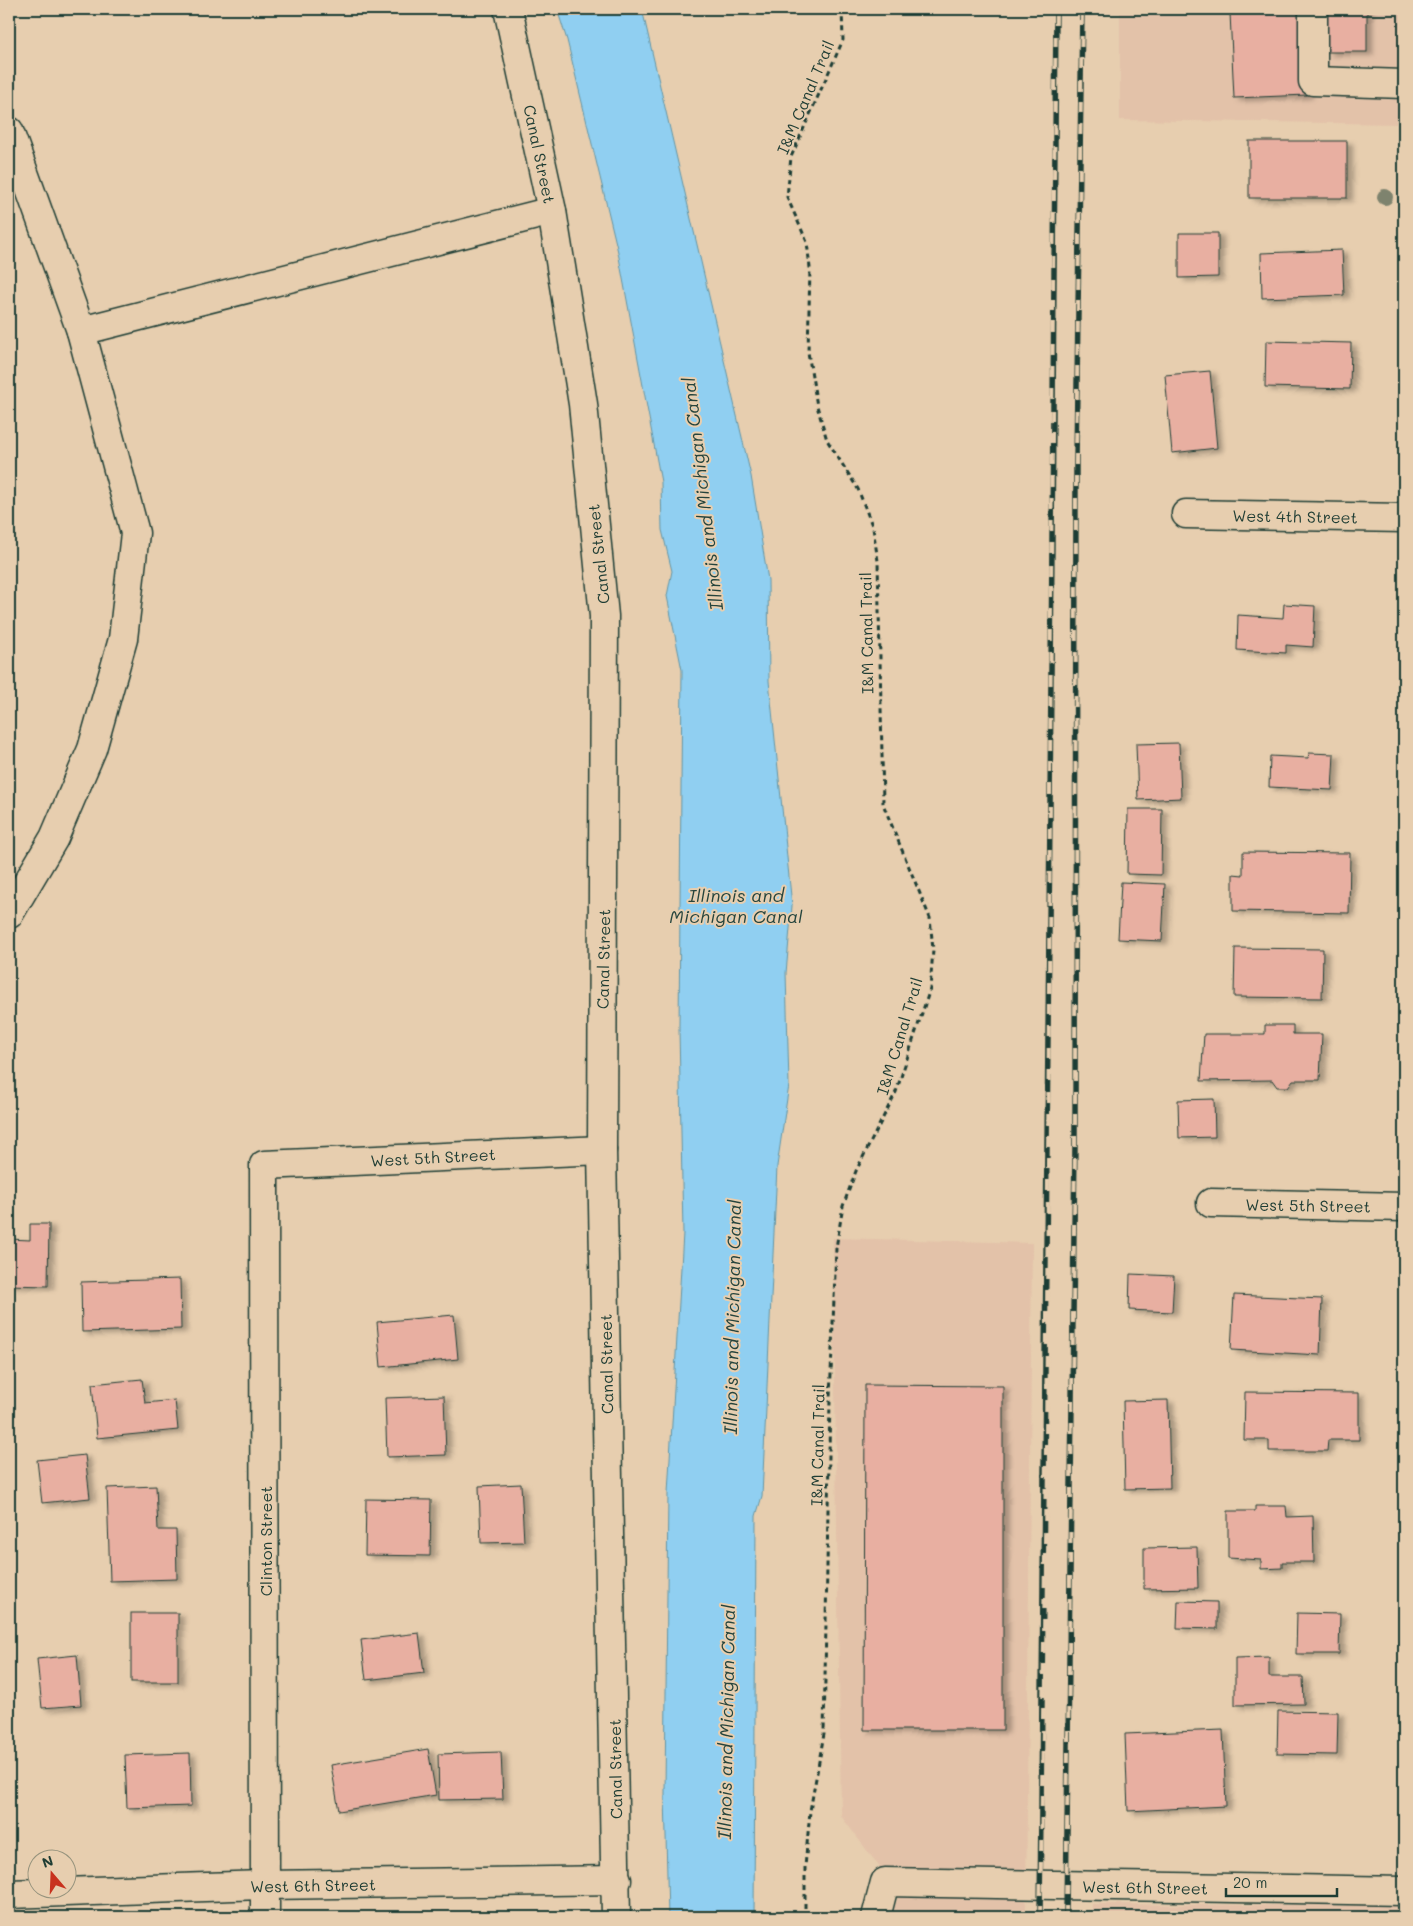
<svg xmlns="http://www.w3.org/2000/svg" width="1413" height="1926" font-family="Mali,sans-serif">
  <defs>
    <filter id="shadow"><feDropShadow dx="5.5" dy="3" stdDeviation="2.5" flood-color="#0004"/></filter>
  </defs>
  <rect width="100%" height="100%" fill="#e7ceaf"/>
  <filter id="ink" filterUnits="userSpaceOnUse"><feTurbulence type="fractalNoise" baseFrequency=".02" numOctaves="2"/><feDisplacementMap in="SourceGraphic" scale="10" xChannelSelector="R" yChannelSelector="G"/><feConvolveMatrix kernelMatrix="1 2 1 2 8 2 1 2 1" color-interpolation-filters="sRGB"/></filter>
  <g filter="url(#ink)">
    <g fill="#e3c2a9">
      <path d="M1120 9H1404V124L1120 120Z"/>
      <path d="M833 1238 1032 1243 1026 1917H889L900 1894 841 1816Z"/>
      <path d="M1092 1904 1404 1906V1917H1092Z"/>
    </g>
    <path fill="#90cff1" stroke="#6395a5" d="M557 9H642L751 476 768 580 769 681 792 906 786 973 789 1085 777 1166 762 1496 756 1516 754 1917H668L665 1794 668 1493 683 1233 679 1029 682 670 667 596 672 571 662 530 661 482 618 252 567 40Z"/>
    <g fill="#e8afa1" stroke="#1f3d34" filter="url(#shadow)">
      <rect x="1327" y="9" width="40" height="43"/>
      <path d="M1303 10 1307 95 1234 98 1230 13Z"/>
      <rect x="1249" y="141" width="98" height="57"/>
      <path d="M1179 233H1218V277L1179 278Z"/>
      <path d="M1342 250 1344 295 1262 298 1261 253Z"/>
      <path d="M1266 341 1351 343 1350 389 1265 387Z"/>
      <path d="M1210 371 1217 448 1172 453 1165 375Z"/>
      <path d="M1284 604 1315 606 1313 647 1286 645V653L1237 650 1238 615 1283 618Z"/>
      <path d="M1179 743 1181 798 1138 800 1136 744Z"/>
      <path d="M1309 753 1334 754 1332 790 1269 787 1270 756 1308 758Z"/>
      <path d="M1128 809H1162L1161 875 1127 874Z"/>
      <path d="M1243 852 1350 853 1349 913 1233 911V874L1243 875Z"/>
      <path d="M1121 882 1165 884 1162 941 1118 939Z"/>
      <path d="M1235 948 1323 949 1322 998 1234 997Z"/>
      <path d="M1265 1025H1293V1034H1322L1320 1080H1293L1288 1087H1277L1272 1080 1201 1081 1204 1034H1265Z"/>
      <path d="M1214 1099 1215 1137 1179 1138 1178 1100Z"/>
      <path d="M30 1224H49L48 1286 9 1285V1239L30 1240Z"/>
      <path d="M1130 1274 1174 1276 1172 1312 1129 1310Z"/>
      <path d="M180 1279 181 1329 82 1332 81 1282Z"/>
      <path d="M1234 1295 1322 1299 1320 1355 1231 1350Z"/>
      <path d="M454 1315 458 1359 381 1367 377 1322Z"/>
      <path d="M142 1379 145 1403 175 1400 178 1430 97 1438 92 1384Z"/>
      <path d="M865 1385 1003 1386V1730H864Z"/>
      <path d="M1245 1392 1359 1393V1440H1328L1327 1451H1269V1440H1244Z"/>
      <path d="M444 1396 446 1455 387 1457 385 1398Z"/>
      <path d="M1168 1400 1170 1488 1125 1489 1123 1401Z"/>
      <path d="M85 1455 90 1498 42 1503 37 1460Z"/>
      <path d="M521 1484 524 1542 481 1543 479 1486Z"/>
      <path d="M156 1486 158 1530H176L177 1579 110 1581 107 1488Z"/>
      <path d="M366 1499 431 1500 430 1556 365 1555Z"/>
      <path d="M1255 1506H1286L1287 1517 1313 1516 1314 1562H1282V1568L1261 1569V1560L1228 1558V1511H1255Z"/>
      <path d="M1197 1547 1198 1588 1144 1589V1548Z"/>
      <path d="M1178 1601 1217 1602V1629L1177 1628Z"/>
      <rect x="131" y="1613" width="47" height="69"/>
      <path d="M1297 1613 1340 1614 1339 1654H1296Z"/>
      <path d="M419 1633 424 1673 366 1680 361 1640Z"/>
      <path d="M77 1655 81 1705 42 1708 37 1659Z"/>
      <path d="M1269 1657V1677H1303L1304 1704 1235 1705V1658Z"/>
      <path d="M1278 1711 1338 1712 1337 1755 1277 1754Z"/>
      <path d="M1223 1730 1226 1806 1128 1811 1125 1734Z"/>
      <path d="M428 1749 436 1795 339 1811 331 1765Z"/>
      <path d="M501 1752 503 1799 439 1800 438 1754Z"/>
      <path d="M190 1753 191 1806 127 1808 125 1755Z"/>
    </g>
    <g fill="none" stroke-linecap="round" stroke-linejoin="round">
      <g stroke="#1f3d34" stroke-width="31">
        <g id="minor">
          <path d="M508 9 552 211 583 404 604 616 602 1150 616 1917"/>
          <path d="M1313 9V81L1404 84"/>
          <path d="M9 131 81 331 135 533 123 639 92 749 54 838 9 914"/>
          <path d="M81 331 552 211"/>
          <path d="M1186 514 1404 518"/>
          <path d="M1211 1203 1404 1207"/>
          <path d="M9 1894 265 1885 617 1880"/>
          <path d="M265 1917 264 1165 602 1150"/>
          <path d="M876 1917 885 1882 1404 1891"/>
        </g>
      </g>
      <path stroke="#1f3d34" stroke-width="3" stroke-dasharray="5 4" stroke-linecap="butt" d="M805 1917V1867L810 1811 824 1734 830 1398 836 1248 843 1206 856 1171 896 1092 930 989 933 950 930 918 883 804 878 561 873 528 858 489 827 440 817 406 808 352 810 268 807 242 787 197 791 157 843 40 842 9"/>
      <use href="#minor" stroke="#e7ceaf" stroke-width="28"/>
      <g stroke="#1f3d34" stroke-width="5.5">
        <g id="rail">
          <path d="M1040 1917C1051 1281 1048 645 1056 9"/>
          <path d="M1066 1917 1075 1145 1076 462 1082 9"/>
        </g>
      </g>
      <use href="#rail" stroke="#e7ceaf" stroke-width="4" stroke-dasharray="11" stroke-linecap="butt"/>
    </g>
    <circle fill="#7e836e" cx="1385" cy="197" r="8"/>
  </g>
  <g text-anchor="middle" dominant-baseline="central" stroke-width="4" stroke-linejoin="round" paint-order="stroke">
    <g font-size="16" fill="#1f3d34" stroke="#e7ceaf">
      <text transform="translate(805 97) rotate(-67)">I&amp;M Canal Trail</text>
      <text transform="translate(540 154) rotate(78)">Canal Street</text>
      <text transform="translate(1295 516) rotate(1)">West 4th Street</text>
      <text transform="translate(598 554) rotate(-96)">Canal Street</text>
      <text transform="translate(866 633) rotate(-91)">I&amp;M Canal Trail</text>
      <text transform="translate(603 959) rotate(-89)">Canal Street</text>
      <text transform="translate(899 1036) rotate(-73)">I&amp;M Canal Trail</text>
      <text transform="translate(433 1157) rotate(-3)">West 5th Street</text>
      <text transform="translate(1308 1205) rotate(1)">West 5th Street</text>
      <text transform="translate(606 1364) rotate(-91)">Canal Street</text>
      <text transform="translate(817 1445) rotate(-89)">I&amp;M Canal Trail</text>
      <text transform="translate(265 1541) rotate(-90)">Clinton Street</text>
      <text transform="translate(615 1769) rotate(-91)">Canal Street</text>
      <text transform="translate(313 1885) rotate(-1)">West 6th Street</text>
      <text transform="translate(1145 1887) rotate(1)">West 6th Street</text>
    </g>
    <g font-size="18" font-style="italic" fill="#25443d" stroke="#e7ceaf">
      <text transform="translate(702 494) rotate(-97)">Illinois and Michigan Canal</text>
      <text x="736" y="895">Illinois and<tspan x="736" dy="21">Michigan Canal</tspan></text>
      <text transform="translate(732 1317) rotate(-89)">Illinois and Michigan Canal</text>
      <text transform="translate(726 1722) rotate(-89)">Illinois and Michigan Canal</text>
    </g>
  </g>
  <rect width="1413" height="1926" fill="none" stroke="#e7ceaf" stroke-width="30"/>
  <rect x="15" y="15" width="1383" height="1896" fill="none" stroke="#1f3d34" stroke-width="2" filter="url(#ink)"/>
  <g transform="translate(52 1874) rotate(341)"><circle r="24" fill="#e7ceaf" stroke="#97947e"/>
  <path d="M0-4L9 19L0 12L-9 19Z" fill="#c8321e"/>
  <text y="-8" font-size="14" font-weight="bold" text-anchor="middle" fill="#1f3d34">N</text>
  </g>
  <path d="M1226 1888v8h111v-8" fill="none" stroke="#1f3d34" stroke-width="2.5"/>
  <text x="1233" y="1888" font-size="15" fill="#1f3d34" stroke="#e7ceaf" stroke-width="4" paint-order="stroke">20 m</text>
</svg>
